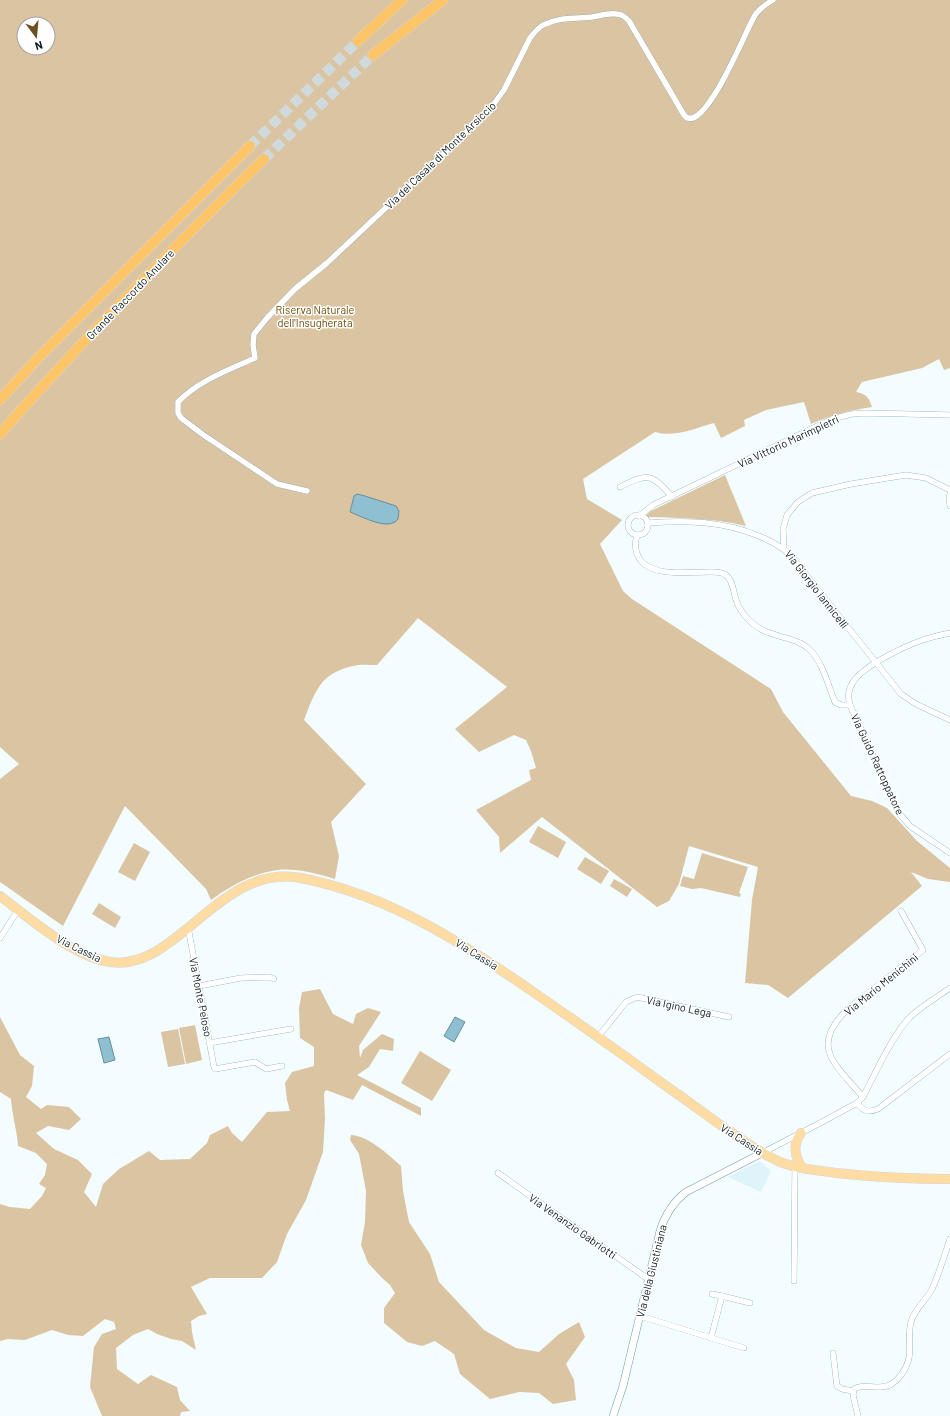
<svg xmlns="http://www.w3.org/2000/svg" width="950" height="1416" font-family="Barlow,sans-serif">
  <rect width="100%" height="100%" fill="#f3fcff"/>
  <path fill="#dff3fb" d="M760 1161 771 1171 761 1192 728 1177Z"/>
  <g fill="#dbc4a2" fill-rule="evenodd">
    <path d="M0 0H950V368L944 370 939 359 922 368 862 382 856 392C866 394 869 397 872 407 851 410 831 415 811 424L804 402 766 410 744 420 745 426 721 438 714 423C696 428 673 438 655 432L583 479 587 499 622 520 600 544 623 591 632 599 771 689 783 712 851 796 872 801 887 808 917 841 950 868V882L928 879 911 872 922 886 788 998 768 985 745 983 752 900 758 867 689 846 679 884 669 901 657 907 542 817 500 853 499 837 476 810 531 780 529 770 536 768 531 751 526 740 514 735 479 752 455 729 507 687 418 618 377 665C369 665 360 664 353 666 320 673 315 692 304 720L366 784 331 822 339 856 335 879C317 874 297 868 278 870 253 873 230 886 211 900L206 889 125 806 63 926 0 882V779L19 764 0 747ZM24 24H48V48H24Z"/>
    <path d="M725 475 746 526C713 518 681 518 648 517L646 515 651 511Z"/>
    <path d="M538 826 566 842 558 858 529 842Z"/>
    <path d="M134 843 150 852 135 881 118 872Z"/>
    <path d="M702 853 748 867 739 893 741 894 740 897 701 888 692 889 680 886 683 876 694 879Z"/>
    <path d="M585 857 609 871 601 884 577 869Z"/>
    <path d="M614 879 632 889 627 897 610 886Z"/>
    <path d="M99 903 121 917 115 928 92 914Z"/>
    <path d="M320 989 333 1014 353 1024 356 1014 368 1008 381 1012 359 1046 360 1058 363 1050 382 1034 394 1039 393 1051 380 1049 369 1067 357 1075 421 1108V1116L362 1085 353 1100 326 1090 324 1093 325 1119 323 1152 306 1200 287 1234 277 1262 262 1278H210L191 1287 207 1314 199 1316 191 1321 192 1332 196 1350 182 1341 171 1339 157 1334 148 1329 133 1335 116 1348 117 1369 138 1384 151 1375 177 1387 180 1400 190 1411 181 1412 180 1416H102L90 1387 94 1347 102 1334 116 1329 114 1322 105 1319 83 1336 68 1335 52 1330 25 1340 8 1339 0 1341V1204L10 1207 30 1209 42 1196 46 1188 39 1184 45 1175 47 1164 36 1153 18 1146C17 1130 12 1115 11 1099L0 1092V1017L20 1055 34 1066 32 1086 26 1097 41 1109 47 1105 69 1107 81 1119 69 1130 48 1126 36 1133 54 1149 78 1160 92 1174 84 1192 96 1207 103 1184 119 1169 149 1151 160 1160 190 1159 207 1143 210 1135 228 1126 232 1133 242 1142 267 1112 290 1111 287 1100 285 1083 292 1072 314 1066V1047L300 1038 299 1008 302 992Z"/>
    <path d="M195 1025 202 1060 186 1064 179 1028Z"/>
    <path d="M178 1029 185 1064 168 1067 161 1032Z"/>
    <path d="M420 1051 451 1070 432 1101 401 1083Z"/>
    <path d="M351 1135C367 1135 389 1155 401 1166L403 1191 409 1222 430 1254 439 1282 484 1330 516 1348 539 1352 559 1334 579 1322 585 1337 566 1364 574 1380 576 1400 553 1404 539 1393 519 1392 490 1399 460 1374 454 1354 435 1341 422 1346 407 1342 384 1323V1308L395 1293 390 1285 382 1278 368 1263 361 1245 365 1222 366 1191 359 1154 350 1140Z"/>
  </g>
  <g fill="#8ec0d2" stroke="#668e9c">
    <path d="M357 494 365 496 396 506 399 511 398 519C389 532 361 516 350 512L354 496Z"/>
    <path d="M455 1017 465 1022 454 1042 444 1036Z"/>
    <path d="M109 1037 115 1060 104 1063 98 1039Z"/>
  </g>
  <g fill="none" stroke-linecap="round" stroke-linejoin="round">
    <g stroke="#d0dadd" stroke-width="10" stroke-dasharray="10 5" stroke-linecap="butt">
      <path d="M250 146 358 41"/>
      <path d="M264 159 373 55"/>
    </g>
    <g stroke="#739cab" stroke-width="6">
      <g id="minor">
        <path d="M620 487C647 473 652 473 672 497"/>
        <path d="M307 491 277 484 202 434 181 418 178 413V402C198 381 228 370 255 358L253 345 254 334 267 318 295 289 327 263 488 112 504 90 530 38C534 33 538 28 543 25 559 17 575 19 592 17 599 16 608 13 616 14 622 14 625 17 629 21L684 115C703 139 746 30 753 19 757 10 765 5 773 0"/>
        <path d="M950 494 949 498 950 506"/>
        <circle cx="638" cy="525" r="10"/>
        <path d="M639 516 653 505 832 419 852 414 865 413 950 415"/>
        <path d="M648 523C686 520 723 521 759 536 772 542 783 547 792 557L901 694 916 704 950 720"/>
        <path d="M637 535C634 545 635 553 641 561 656 577 687 572 708 572 714 572 721 571 726 575 734 581 733 594 737 602 739 609 744 615 749 620 768 640 794 634 810 650 823 663 828 685 835 702L841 705H850"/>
        <path d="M784 549 783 529 787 515 798 502 812 493 851 484 906 475 926 478 950 490"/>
        <path d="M950 633C941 635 931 637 923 640 905 646 860 667 852 684 848 690 848 698 850 705L899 813 910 826 950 853"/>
        <path d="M188 927 214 1067 215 1069 255 1062 266 1069 282 1066"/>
        <path d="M0 938 18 910"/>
        <path d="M199 986 241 978 270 977 274 979"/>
        <path d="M598 1037 626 1002 637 997 729 1017"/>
        <path d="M209 1043 291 1029"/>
        <path d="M863 1097C835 1064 808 1046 849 1008L923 950 901 911"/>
        <path d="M857 1103C863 1111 868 1113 878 1109L950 1054"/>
        <path d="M762 1153 822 1122 857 1103 863 1097C875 1074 892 1036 910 1017 922 1006 937 997 950 988"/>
        <path d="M498 1173 648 1279"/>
        <path d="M794 1281 795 1166"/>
        <path d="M712 1294 722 1296"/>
        <path d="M640 1316 744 1348"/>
        <path d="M711 1338 722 1296 750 1303"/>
        <path d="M833 1353 837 1386 842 1389 853 1391"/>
        <path d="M858 1416 853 1395 854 1389C864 1382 881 1392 893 1383 896 1381 899 1378 901 1375 916 1355 906 1342 911 1322 914 1310 925 1301 931 1291 939 1275 944 1256 950 1239"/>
      </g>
    </g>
    <g stroke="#739cab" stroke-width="8">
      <path id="tertiary" d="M613 1416 623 1386 660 1231C665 1215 673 1202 686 1192L762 1153"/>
    </g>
    <g stroke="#d3d6d7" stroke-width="10">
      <g id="primary">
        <path d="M0 896C29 918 69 953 105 961 175 978 217 862 301 878 393 896 467 946 542 998 584 1027 625 1056 666 1086 688 1101 710 1118 732 1133 747 1143 762 1154 778 1161 796 1169 817 1170 836 1173 874 1177 912 1179 950 1179"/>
        <path d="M801 1133C792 1146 795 1156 802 1168"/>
      </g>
    </g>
    <g stroke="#d3d6d7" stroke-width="11">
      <g id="motorway">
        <path d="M358 41 402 0"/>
        <path d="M373 55 443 0"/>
        <path d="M0 400 37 359 250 146"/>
        <path d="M0 434C84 338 173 248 264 159"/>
      </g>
    </g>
    <use href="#minor" stroke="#fff" stroke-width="5.5"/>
    <use href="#tertiary" stroke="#fff" stroke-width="7"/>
    <use href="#primary" stroke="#fedca4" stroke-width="9"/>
    <use href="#motorway" stroke="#fdc567" stroke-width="10"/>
  </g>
  <g text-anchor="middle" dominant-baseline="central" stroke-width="3" stroke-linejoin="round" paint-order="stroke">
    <g font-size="11" fill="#091a1f" stroke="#fff">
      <text transform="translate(440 155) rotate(-44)">Via del Casale di Monte Arsiccio</text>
      <text transform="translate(130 294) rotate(-46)">Grande Raccordo Anulare</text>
      <text transform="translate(788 441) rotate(-25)">Via Vittorio Marimpietri</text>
      <text transform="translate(817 589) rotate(52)">Via Giorgio Iannicelli</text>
      <text transform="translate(878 764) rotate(65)">Via Guido Rattoppatore</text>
      <text transform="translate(79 948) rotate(26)">Via Cassia</text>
      <text transform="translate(477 954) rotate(32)">Via Cassia</text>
      <text transform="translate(881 984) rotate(-39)">Via Mario Menichini</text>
      <text transform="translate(201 997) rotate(79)">Via Monte Peloso</text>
      <text transform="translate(679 1006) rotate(12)">Via Igino Lega</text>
      <text transform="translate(742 1139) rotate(33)">Via Cassia</text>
      <text transform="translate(573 1226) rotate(35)">Via Venanzio Gabriotti</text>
      <text transform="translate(651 1271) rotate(-76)">Via della Giustiniana</text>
    </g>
    <g font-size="11" fill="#6b4a04" stroke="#fff">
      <text x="315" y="309">Riserva Naturale<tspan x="315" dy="13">dell'Insugherata</tspan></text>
    </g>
  </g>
  <g transform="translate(36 36) rotate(164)"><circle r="19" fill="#ffffff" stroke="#9da3a5"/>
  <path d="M0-3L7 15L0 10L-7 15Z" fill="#6c5123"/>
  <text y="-6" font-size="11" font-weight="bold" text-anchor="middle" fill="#091a1f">N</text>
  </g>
</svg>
